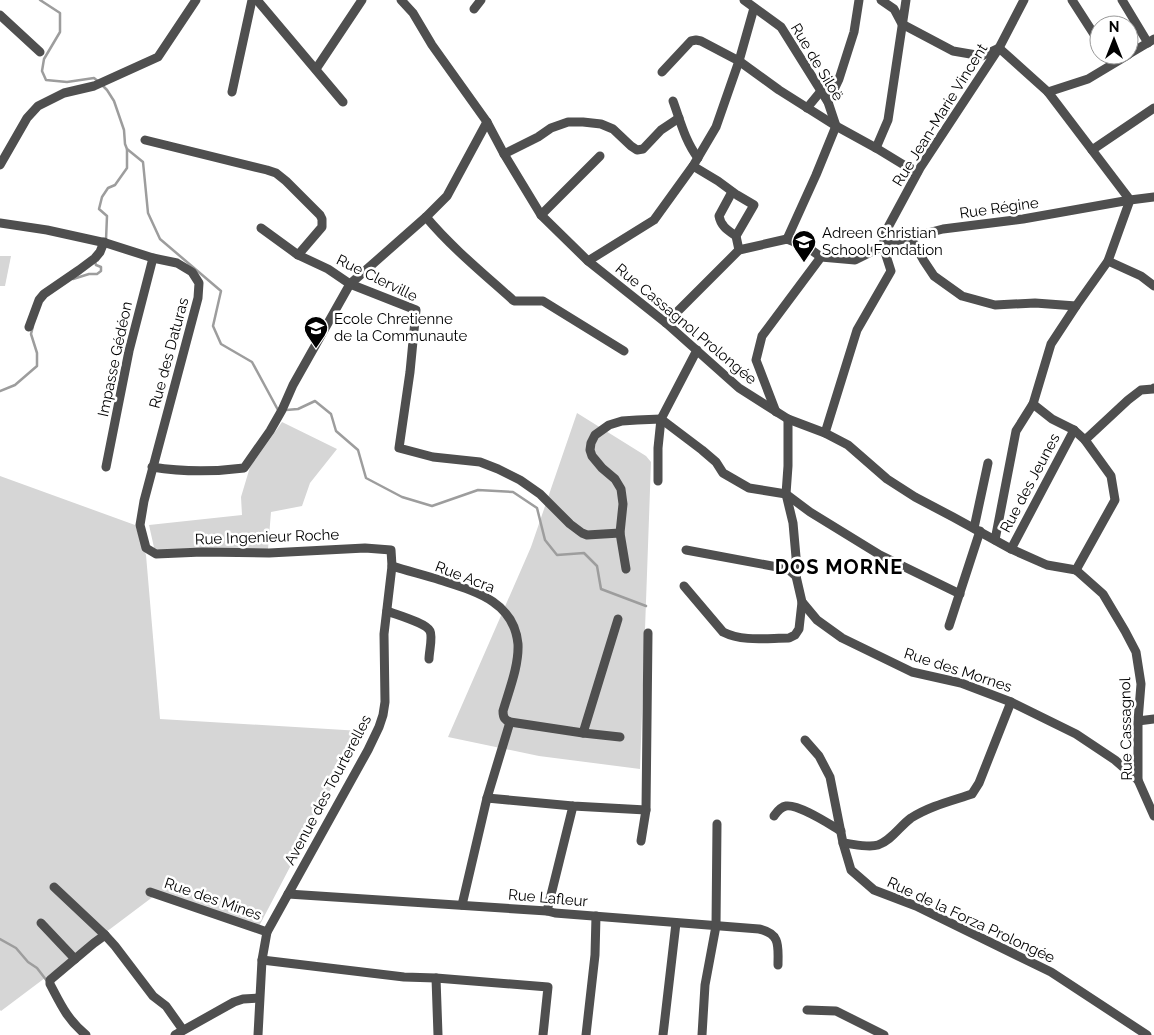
<svg xmlns="http://www.w3.org/2000/svg" width="1154" height="1035" font-family="Raleway,sans-serif">
  <rect width="100%" height="100%" fill="#fff"/>
  <g fill="#d6d6d6">
    <path d="M0 256H11L5 286H0Z"/>
    <path d="M577 413 646 456 651 462 640 769 539 756 448 737 531 547Z"/>
    <path d="M282 422 337 449 310 483 302 506 271 512 268 549 155 552 149 525 242 515 241 497 250 467Z"/>
    <path d="M0 476 135 525 146 555 160 719 361 731 256 932 154 896 1 1011 0 1010Z"/>
  </g>
  <g fill="none" stroke-linecap="round" stroke-linejoin="round">
    <g stroke="#9d9d9d" stroke-width="2.5">
      <path d="M40 0 60 13V32L44 59 42 71 46 80 67 82 94 78 99 82"/>
      <path d="M103 86 107 90 114 101 124 130 125 144 127 149V168L115 185 108 188 102 197 99 209 107 216 106 240"/>
      <path d="M127 149 143 162 148 213 160 239 221 291 213 326 221 344 252 362 278 410"/>
      <path d="M73 279 89 274H97L101 271V267L96 265 95 262 96 261"/>
      <path d="M0 391 15 385 37 366V353L31 334 33 326"/>
      <path d="M286 410 298 409 315 401 331 414 336 431 358 450 366 478 402 497 432 506 478 490 513 492 537 508 545 540 557 555 584 553 597 566 601 589 646 606"/>
      <path d="M0 939 16 948 28 962 37 968 47 981"/>
    </g>
    <g stroke="#4f4f4f" stroke-width="9">
      <path d="M257 0 343 102"/>
      <path d="M401 0 413 13 432 45 487 122 504 154 541 215 588 261 666 323 739 388 788 419 825 433 848 445 887 479 915 497 953 517 1011 549 1047 565 1076 570"/>
      <path d="M744 0 781 27 828 102 836 126"/>
      <path d="M881 0 894 9 902 24 953 51 982 56 999 48 1048 92 1130 200 1108 261 1076 306 1051 344 1033 404 1052 419 1074 430 1085 440"/>
      <path d="M1072 0 1099 42"/>
      <path d="M1122 0 1148 43"/>
      <path d="M474 9 481 0"/>
      <path d="M0 15 40 52"/>
      <path d="M1129 54 1154 39"/>
      <path d="M316 69 362 0"/>
      <path d="M662 72 691 41 696 40 701 41 739 61 779 90 836 126 876 148 917 173"/>
      <path d="M232 92 252 0"/>
      <path d="M1048 92 1088 79 1128 55"/>
      <path d="M673 101C680 120 685 141 698 158"/>
      <path d="M828 102 839 79 854 32 859 0"/>
      <path d="M807 108 821 91"/>
      <path d="M145 140 267 170 276 173 286 181 320 215 322 219V227L298 255"/>
      <path d="M876 148 888 120 906 0"/>
      <path d="M1092 150 1154 108"/>
      <path d="M504 154 538 137 551 128 568 122H583L601 124 613 129 631 146 637 150 643 149 661 130 679 118"/>
      <path d="M0 165 27 118 38 106 64 93 94 86 158 57 196 0"/>
      <path d="M693 166 718 181 737 195 754 205 736 236 739 250"/>
      <path d="M732 192 719 216C721 227 729 231 736 236"/>
      <path d="M541 215 600 156"/>
      <path d="M426 217C452 248 484 274 514 301H543L624 351"/>
      <path d="M0 223 47 230 106 243 153 258 177 263 192 272 199 283 198 298 144 501 140 525 146 548 156 554 202 552 269 553 365 548 391 550 392 566 384 634 385 702 383 715 379 727 368 750 267 932 262 960 258 1035"/>
      <path d="M261 228 298 255 328 269 350 284 416 310 410 372 399 448 433 457 480 462 498 469 520 480 540 494 570 524 582 533 587 535 620 533"/>
      <path d="M911 238 924 261 934 276 962 296 995 305 1035 303 1076 306"/>
      <path d="M787 239 816 175 836 126"/>
      <path d="M588 261 654 220 693 166 716 127 739 61 754 8"/>
      <path d="M1108 261 1141 276 1154 286"/>
      <path d="M666 323 739 250 787 239 807 247 821 257"/>
      <path d="M29 327 39 300 44 294 79 270 95 258 100 252 104 242"/>
      <path d="M776 412 756 360 762 336 821 257 855 260 883 246 896 241 943 229 1023 219 1130 200 1154 197"/>
      <path d="M788 419V466L786 494 793 523 796 557V576L802 602 817 620 842 638 912 672 961 683 1011 702 1076 734 1115 760 1138 780"/>
      <path d="M825 433 857 330 891 271 883 246 886 231 920 168 999 48 1024 0"/>
      <path d="M106 467 129 351 153 258"/>
      <path d="M152 467C183 472 213 472 244 468L270 431 282 410 293 385 350 284 426 217 447 196 487 122"/>
      <path d="M658 481V448L661 419 697 350"/>
      <path d="M974 528 988 463"/>
      <path d="M995 540 1016 431 1033 404"/>
      <path d="M1011 549 1074 430"/>
      <path d="M686 550 788 569 796 576"/>
      <path d="M392 566C408 571 424 575 440 580 474 591 514 601 518 644 519 666 509 690 503 711 503 718 505 720 510 722L583 733 620 737"/>
      <path d="M626 569 620 533 623 504 621 489 615 479 602 468 592 456 590 450 591 443 595 435 609 425 622 421 637 420 661 419 702 450 716 462 723 473 749 488 786 494 810 512 880 555 960 594"/>
      <path d="M1076 570 1103 594 1125 631 1136 652 1141 684 1138 721V780L1154 816"/>
      <path d="M1076 570 1115 500 1111 476 1085 440 1128 400 1141 390 1153 389 1154 388"/>
      <path d="M684 586 723 632C743 642 767 638 789 638L795 635 799 629 802 602"/>
      <path d="M387 611C397 615 426 623 430 631 433 637 429 652 429 659"/>
      <path d="M949 626 980 531"/>
      <path d="M1138 721 1154 719"/>
      <path d="M583 733 618 619"/>
      <path d="M805 740 819 756 830 777 843 843 851 870 874 890 916 906 1051 972 1147 1035"/>
      <path d="M487 798 573 806 646 810 648 633"/>
      <path d="M774 816C777 812 780 807 786 806 799 804 829 824 841 831"/>
      <path d="M641 841 646 810"/>
      <path d="M843 843C854 844 868 848 878 845 891 841 900 826 911 818 930 806 951 801 972 794L979 783 1011 702"/>
      <path d="M54 887 105 935"/>
      <path d="M150 892 267 932"/>
      <path d="M288 894 547 911 555 913 759 929C781 934 778 946 778 965"/>
      <path d="M462 905 487 798 510 722"/>
      <path d="M547 911 573 806"/>
      <path d="M41 923 75 959"/>
      <path d="M262 960 404 977 436 978 548 987 543 1035"/>
      <path d="M436 978 438 1035"/>
      <path d="M807 1010 836 1011 884 1035"/>
      <path d="M86 1035C67 1019 61 1005 50 984V980L94 943 105 935 115 946 153 996 166 1006 183 1030"/>
      <path d="M175 1035 234 1002 243 999 259 998"/>
      <path d="M586 1035 595 955 596 916"/>
      <path d="M663 1035 676 923"/>
      <path d="M702 1035 705 985 716 926 717 824"/>
    </g>
  </g>
  <defs>
    <g id="school-pin" transform="scale(1.25)"><path d="M0 17L-7.5 6A9.5 9.5 0 1 1 7.5 6Z" fill="#000" stroke="#fff"/><path d="M0-5L7-2L0 1L-7-2ZM-4 1L0 2.5L4 1V4Q0 6-4 4Z" fill="#fff"/></g>
  </defs>
  <g fill-rule="evenodd">
    <use href="#school-pin" x="804" y="242"/>
    <use href="#school-pin" x="316" y="328"/>
  </g>
  <g text-anchor="middle" dominant-baseline="central" stroke-width="5" stroke-linejoin="round" paint-order="stroke">
    <g font-size="15" fill="#000" stroke="#fff">
      <text transform="translate(817 62) rotate(59)">Rue de Siloë</text>
      <text transform="translate(940 115) rotate(-58)">Rue Jean-Marie Vincent</text>
      <text transform="translate(999 208) rotate(-8)">Rue Régine</text>
      <text transform="translate(377 278) rotate(26)">Rue Clerville</text>
      <text transform="translate(686 324) rotate(40)">Rue Cassagnol Prolongée</text>
      <text transform="translate(169 353) rotate(-75)">Rue des Daturas</text>
      <text transform="translate(115 359) rotate(-78)">Impasse Gédéon</text>
      <text transform="translate(1030 483) rotate(-62)">Rue des Jeunes</text>
      <text transform="translate(267 537) rotate(-2)">Rue Ingenieur Roche</text>
      <text transform="translate(465 577) rotate(21)">Rue Acra</text>
      <text transform="translate(958 670) rotate(18)">Rue des Mornes</text>
      <text transform="translate(1126 729) rotate(-91)">Rue Cassagnol</text>
      <text transform="translate(328 790) rotate(-62)">Avenue des Tourterelles</text>
      <text transform="translate(548 898) rotate(5)">Rue Lafleur</text>
      <text transform="translate(213 899) rotate(19)">Rue des Mines</text>
      <text transform="translate(971 920) rotate(25)">Rue de la Forza Prolongée</text>
    </g>
    <g font-size="15" fill="#000" stroke="#fff" text-anchor="start">
      <text x="822" y="233">Adreen Christian<tspan x="822" dy="17">School Fondation</tspan></text>
      <text x="334" y="319">Ecole Chretienne<tspan x="334" dy="17">de la Communaute</tspan></text>
    </g>
    <g font-size="20" font-weight="bold" letter-spacing="1" fill="#000" stroke="#fff">
      <text x="839" y="567">DOS MORNE</text>
    </g>
  </g>
  <g transform="translate(1114 40)"><circle r="24" fill="#ffffff" stroke="#999999"/>
  <path d="M0-4L9 19L0 12L-9 19Z" fill="#000000"/>
  <text y="-8" font-size="14" font-weight="bold" text-anchor="middle" fill="#000000">N</text>
  </g>
</svg>
